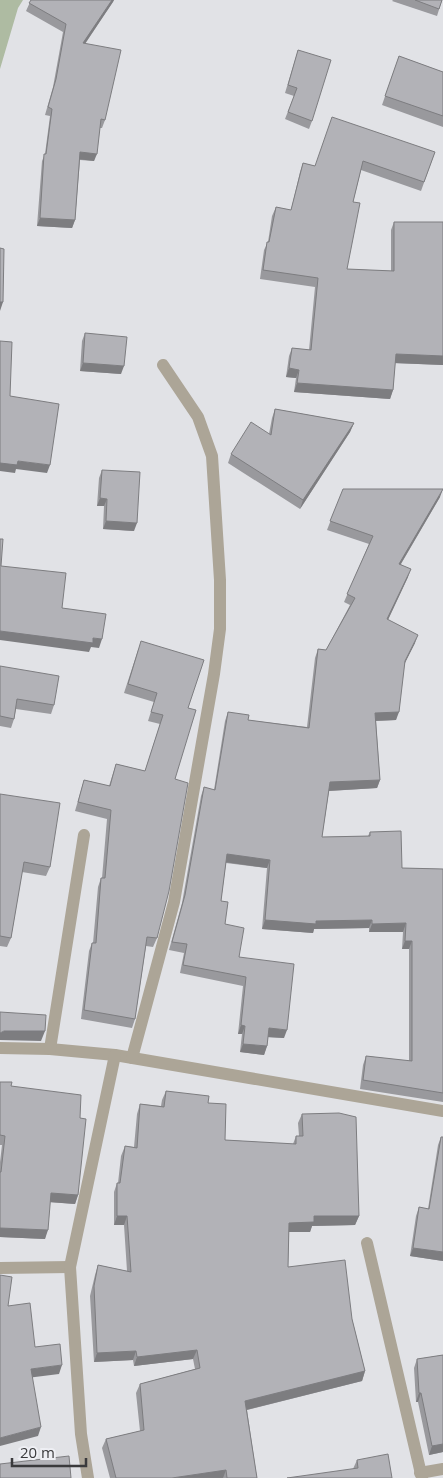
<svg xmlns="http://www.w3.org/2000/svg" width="443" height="1478" font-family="'Open Sans',sans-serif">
  <rect width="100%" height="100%" fill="#e1e2e6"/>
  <path fill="#aebba2" d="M0 0H23L18 8 0 69Z"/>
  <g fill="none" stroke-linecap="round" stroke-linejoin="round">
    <g stroke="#aca597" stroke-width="12">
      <path d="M0 1048 50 1049 115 1055 443 1111"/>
      <path d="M50 1049 84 835"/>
      <path d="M132 1058 174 902 214 674 220 629V580L212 456 198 417 163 365"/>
      <path d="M367 1243 422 1478"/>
      <path d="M0 1268 70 1267"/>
      <path d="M420 1473 443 1469"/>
      <path d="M88 1478 81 1434 70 1267 115 1055"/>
    </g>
  </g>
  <g fill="#99999d">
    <path d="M31 0H114L85 44 105 120 102 128H100L94 161 80 160 75 220 72 228 37 226 42 161 45 154 50 116 45 115 53 87 63 32 26 11Z"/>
    <path d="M393 0H442L437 16 392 1Z"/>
    <path d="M298 50 312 121 309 129 285 119 294 96 285 93Z"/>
    <path d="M399 56 443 72V127L382 105Z"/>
    <path d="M435 152 421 191 361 170 353 202 347 269 391 271V230L394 222H443V365L395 363 393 390 390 399 294 392 296 378 286 377 289 356 292 348 309 350 315 287 260 279 264 250 268 242 272 216 276 207 291 210 300 172 303 163 315 166Z"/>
    <path d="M85 333 121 374 80 371 82 341Z"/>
    <path d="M275 409 354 423 350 432 300 509 228 463 231 454 269 434 272 418Z"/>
    <path d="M102 470 134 531 103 529 104 506H97L99 478Z"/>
    <path d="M343 489 440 497 401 564 408 577 388 620 415 643 404 664 396 720 376 721 380 780 377 788 329 791 322 837 368 836 370 832 402 868 443 869V1102L360 1089 363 1065 366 1056 409 1061V949H402L403 932H369V928L314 929 313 933 262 929 267 868 226 863 221 901 225 924 239 957 284 1038 268 1037 267 1046 264 1055 240 1052 242 1034H238L243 986 180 973 184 953 169 950 182 903 201 796 204 787 214 790 225 721 228 712 248 720 307 727 315 658 318 649 326 650 350 605 344 602 369 544 327 530Z"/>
    <path d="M138 650 188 708 175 779 157 938 153 947 146 946 135 1019 132 1028 81 1019 89 951 92 943H93L98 887 101 878H102L107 819 75 811 84 780 109 786 116 764 145 771 160 724 148 721 154 702 124 693Z"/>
    <path d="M0 666 54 705 51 714 16 709 14 719 11 728 0 726Z"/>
    <path d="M0 794 50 867 46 876 22 872 11 938 7 947 0 946Z"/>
    <path d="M0 1082 80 1118 78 1195 75 1204 50 1202 45 1239 0 1237V1162L2 1145H0Z"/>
    <path d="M166 1091 208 1103 225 1140 293 1144 296 1136H299L298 1123 302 1114 359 1216 355 1225 312 1226 310 1232H289L288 1267 352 1319 365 1371 362 1381 247 1410 257 1478H110L102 1448 106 1439 140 1431 136 1393 140 1384 195 1369 193 1359 134 1366 133 1360 94 1362 90 1296 95 1275 98 1265 127 1271 124 1225H114V1192L117 1183H118L121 1156 125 1146 134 1147 137 1114 140 1104 161 1106 162 1100Z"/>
    <path d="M441 1137 443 1261 410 1256 416 1216 419 1207 428 1209 438 1145Z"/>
    <path d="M443 1355V1452L429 1455 418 1402H416L414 1368 417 1359Z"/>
    <path d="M357 1460 392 1478 353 1469Z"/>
  </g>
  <g fill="#7d7d80">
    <path d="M112 0H114L113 2 80 51 83 43Z"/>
    <path d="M80 152 97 154 94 161 77 159Z"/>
    <path d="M40 218 75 220 72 228 37 226Z"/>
    <path d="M0 302H3L0 311Z"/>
    <path d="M396 354 443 356V365L393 363Z"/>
    <path d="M83 363 124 366 121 374 80 371Z"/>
    <path d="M289 368 299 370 296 378 286 377Z"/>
    <path d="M297 383 393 390 390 399 294 392Z"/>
    <path d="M354 423 350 432 300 509 303 500Z"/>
    <path d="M18 461 50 465 47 473 16 469 15 473 0 471V463Z"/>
    <path d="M443 489 440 497 396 572 399 564Z"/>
    <path d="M100 498 107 499 104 506H97Z"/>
    <path d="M106 521 137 523 134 531 103 529Z"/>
    <path d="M411 569 408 577 384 628 387 619Z"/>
    <path d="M0 631 93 638 102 639 99 648 91 647 89 652 0 640Z"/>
    <path d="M418 635 415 643 402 669 405 661Z"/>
    <path d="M399 712 396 720 372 721 375 713Z"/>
    <path d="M380 780 377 788 327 791 330 782Z"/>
    <path d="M227 854 270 860 267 868 224 862Z"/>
    <path d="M265 920 316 921 372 920 369 928 314 929 313 933 262 929Z"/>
    <path d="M406 923 403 932H369L372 924Z"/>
    <path d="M405 941H412L409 949H402Z"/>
    <path d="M241 1025 245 1026 242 1034H238Z"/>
    <path d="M269 1028 287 1030 284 1038 266 1037Z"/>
    <path d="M4 1031H45L41 1041 0 1040V1033Z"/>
    <path d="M243 1044 267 1046 264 1055 240 1052Z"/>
    <path d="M51 1193 78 1195 75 1204 48 1202Z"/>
    <path d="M117 1216H127L124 1225H114Z"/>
    <path d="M314 1216H359L355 1225 312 1226 310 1232H285L289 1223Z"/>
    <path d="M0 1228 48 1230 45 1239 0 1237Z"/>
    <path d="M413 1248 443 1252V1261L410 1256Z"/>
    <path d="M197 1350 193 1359 134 1366 137 1357Z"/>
    <path d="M136 1351 133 1360 94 1362 97 1353Z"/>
    <path d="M62 1365 59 1374 27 1378 31 1369Z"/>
    <path d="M365 1371 362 1381 242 1411 245 1401Z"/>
    <path d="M419 1393H421L418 1402H416Z"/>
    <path d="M41 1427 38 1436 0 1446V1438Z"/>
    <path d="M443 1444V1452L429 1455 432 1446Z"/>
    <path d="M226 1470 223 1478H172Z"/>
  </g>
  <g fill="#b2b2b7" stroke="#7d7d80">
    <path d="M31 0H112L83 43 121 50 105 120 101 119 97 154 80 152 75 220 40 218 44 154H46L52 109 48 107 56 79 66 24 29 3Z"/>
    <path d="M415 0H442L439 9Z"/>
    <path d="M298 50 331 60 312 121 288 112 297 88 288 85Z"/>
    <path d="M399 56 443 72V116L385 96Z"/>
    <path d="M332 117 435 152 424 182 363 161 353 202 360 203 347 269 394 271V222H443V356L396 354 393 390 297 383 299 370 289 368 292 348 311 350 318 278 263 270 267 242H269L276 207 291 210 303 163 315 166Z"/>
    <path d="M0 248 4 249 3 302H0Z"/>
    <path d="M85 333 127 337 124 366 83 363Z"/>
    <path d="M0 341 12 342 10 396 59 404 50 465 18 461 17 465 0 463Z"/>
    <path d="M275 409 354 423 303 500 231 454 251 422 271 435Z"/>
    <path d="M102 470 140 472 137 523 106 521 107 499 100 498Z"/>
    <path d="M343 489H443L399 564 411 569 387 619 418 635 405 661 399 712 375 713 380 780 330 782 322 837 370 836V832L401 831 402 868 443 869V1093L363 1080 366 1056 412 1061V941H405L406 923 372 924V920L316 921V924L265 920 270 860 227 854 221 901 228 902 225 924 244 928 239 957 294 964 287 1030 269 1028 267 1046 243 1044 245 1026 241 1025 246 977 183 965 187 944 172 942 185 895 204 787 215 790 228 712 249 715 248 720 309 728 318 649 326 650 355 598 347 594 373 536 330 521Z"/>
    <path d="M0 539H3L1 566 66 573 62 608 106 614 102 639 93 638V643L0 631Z"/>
    <path d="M141 641 204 660 188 708 196 710 175 779 188 783 169 891 157 938 147 937 135 1019 84 1010 92 943H96L101 878H105L111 810 78 802 84 780 110 786 116 764 145 771 163 715 151 712 157 693 128 684Z"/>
    <path d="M0 666 59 676 54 705 17 699 14 719 0 716Z"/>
    <path d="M0 794 60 803 50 867 24 862 11 938 0 936Z"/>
    <path d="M0 1012 46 1015 45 1031H4L0 1033Z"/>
    <path d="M0 1082H12L11 1086 81 1095 80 1118 86 1119 78 1195 51 1193 48 1230 0 1228V1172H1L5 1136 0 1135Z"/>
    <path d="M166 1091 209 1096 208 1103 226 1104 225 1140 296 1144V1136H303L302 1114 339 1113 356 1117 359 1216H314V1222L289 1223 288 1267 345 1260 352 1319 365 1371 245 1401 257 1478H227L226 1470 172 1478H116L106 1439 144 1430 140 1384 200 1368 197 1350 137 1357 136 1351 97 1353 94 1286 98 1265 131 1272 127 1216H117V1183H120L125 1146 137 1148 140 1104 164 1107Z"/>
    <path d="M441 1137H443V1252L413 1248 419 1207 429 1209Z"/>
    <path d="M0 1275 12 1277 8 1306 30 1303 35 1347 60 1344 62 1365 31 1369 41 1427 0 1438Z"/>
    <path d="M443 1355V1444L432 1446 421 1393H419L417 1359Z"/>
    <path d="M388 1454 392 1478H287L358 1468 357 1460Z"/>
    <path d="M69 1456 71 1478H0V1464Z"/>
  </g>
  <path d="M12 1458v8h74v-8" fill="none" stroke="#3a3a3c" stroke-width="2.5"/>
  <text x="20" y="1458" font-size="15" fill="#3a3a3c" stroke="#eeeff4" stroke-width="4" paint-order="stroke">20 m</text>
</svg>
